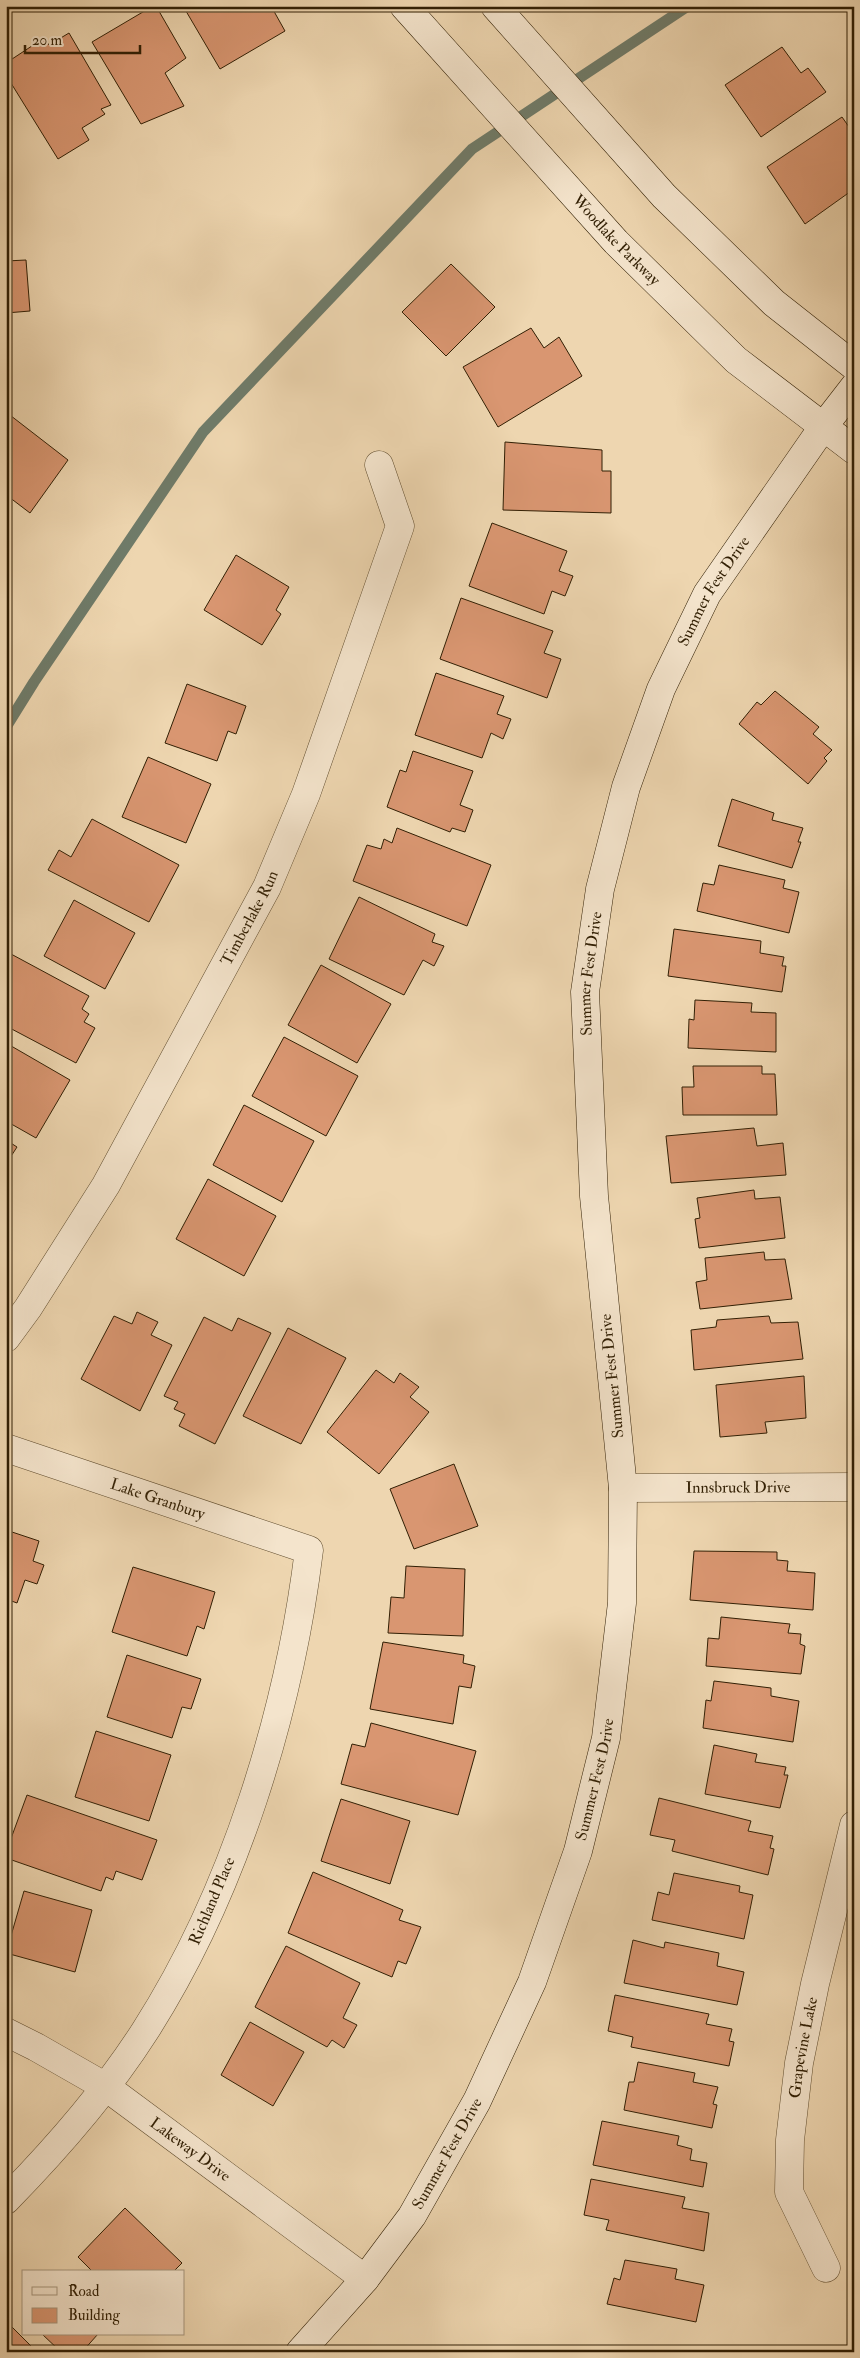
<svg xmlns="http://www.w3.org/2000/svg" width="860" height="2358" font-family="'IM FELL Double Pica',serif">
  <rect width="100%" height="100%" fill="#eed6b0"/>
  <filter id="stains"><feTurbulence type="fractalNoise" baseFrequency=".004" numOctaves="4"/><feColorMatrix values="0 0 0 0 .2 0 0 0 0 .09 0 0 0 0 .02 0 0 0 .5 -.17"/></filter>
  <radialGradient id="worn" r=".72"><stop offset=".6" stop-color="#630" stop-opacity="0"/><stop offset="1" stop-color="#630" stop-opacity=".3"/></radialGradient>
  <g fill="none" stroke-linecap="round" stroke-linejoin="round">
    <path stroke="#6f7b69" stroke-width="11" d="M6 727 34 682 203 432 472 149 688 6"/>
  </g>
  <g fill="#d99671" stroke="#311f04">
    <path d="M153 6H156L186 58 165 73 184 106 141 124 92 42Z"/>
    <path d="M183 6H271L285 31 220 69Z"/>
    <path d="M69 33 111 105 101 109 105 114 82 128 89 140 58 159 6 75V63L44 38 49 45Z"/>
    <path d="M782 47 801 73 808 68 826 92 761 137 725 85Z"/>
    <path d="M842 117 854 134V189L805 224 767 167Z"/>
    <path d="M26 260 30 311 6 313V261Z"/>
    <path d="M451 264 495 307 446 356 402 312Z"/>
    <path d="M531 328 544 348 559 337 582 376 498 427 463 367Z"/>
    <path d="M6 412 68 460 30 513 9 497 6 502Z"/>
    <path d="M505 442 602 450V471H611V513L503 510Z"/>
    <path d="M492 523 567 551 559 571 573 576 565 596 552 591 544 614 469 586Z"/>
    <path d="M236 555 289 587 276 610 281 614 262 645 204 610Z"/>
    <path d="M461 598 553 631 544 653 561 659 547 698 440 659Z"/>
    <path d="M436 673 504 696 497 714 511 719 503 739 491 733 482 758 415 735Z"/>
    <path d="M187 684 246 706 236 734 228 731 217 761 165 743Z"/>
    <path d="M775 691 819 727 813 734 832 750 824 758 827 761 808 784 739 724 757 702 761 705Z"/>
    <path d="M413 751 473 771 460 805 473 810 465 832 452 828 450 832 387 807 400 770 406 772Z"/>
    <path d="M148 757 211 784 186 843 122 817Z"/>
    <path d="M732 799 774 813 772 820 803 828 798 842H801L792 868 718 846Z"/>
    <path d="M92 819 179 865 149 922 48 870 59 850 71 857Z"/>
    <path d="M397 828 491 865 467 926 353 881 367 845 381 849 384 839 392 843Z"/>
    <path d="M719 865 785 880 783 888 799 892 789 933 697 911 703 883 714 885Z"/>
    <path d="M359 897 435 934 432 942 444 946 434 966 423 960 404 995 329 959Z"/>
    <path d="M74 900 135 933 105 989 44 956Z"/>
    <path d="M674 929 761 941 760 953 784 957 782 966H786L782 992 668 976Z"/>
    <path d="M11 954 89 996 82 1009 89 1014 84 1022 95 1028 76 1063 6 1026V964Z"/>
    <path d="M321 965 391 1004 357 1063 288 1025Z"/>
    <path d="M695 1000 752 1003 751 1012 776 1013V1052L688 1048 689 1019 694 1020Z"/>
    <path d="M284 1037 358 1076 326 1136 252 1096Z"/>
    <path d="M6 1043 70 1080 36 1138 6 1121Z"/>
    <path d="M693 1066H762V1074H775L777 1115H683L682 1087H694Z"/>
    <path d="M244 1105 314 1141 282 1202 213 1165Z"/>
    <path d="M754 1128 757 1146 783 1143 786 1175 671 1183 666 1136Z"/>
    <path d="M6 1140 17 1147 6 1164Z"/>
    <path d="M208 1179 276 1216 244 1276 176 1239Z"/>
    <path d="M754 1190 755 1199 780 1197 785 1238 699 1248 695 1219 700 1218 697 1198Z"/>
    <path d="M764 1252 765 1260 785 1259 792 1299 700 1309 696 1282 707 1280 705 1258Z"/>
    <path d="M137 1312 158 1322 151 1335 172 1345 140 1411 81 1379 114 1316 132 1324Z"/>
    <path d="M769 1316 771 1323 798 1322 803 1359 694 1370 691 1330 716 1327 717 1320Z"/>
    <path d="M204 1317 232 1331 238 1318 271 1333 215 1444 179 1426 185 1414 174 1409 178 1402 164 1396Z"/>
    <path d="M288 1328 346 1358 301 1444 243 1416Z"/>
    <path d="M376 1370 394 1383 400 1373 419 1387 410 1397 429 1412 379 1474 327 1432Z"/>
    <path d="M804 1376 806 1418 765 1422 767 1433 720 1437 716 1385Z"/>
    <path d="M454 1464 478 1526 414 1549 390 1489Z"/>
    <path d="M6 1530 39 1541 33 1561 44 1565 37 1584 25 1580 17 1603 6 1599Z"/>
    <path d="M694 1551 777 1552V1560L788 1561 787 1571 815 1573 813 1610 690 1600Z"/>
    <path d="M406 1566 465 1569 463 1636 388 1633 391 1597 404 1598Z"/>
    <path d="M133 1567 215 1592 204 1629 197 1626 187 1656 112 1632Z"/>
    <path d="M721 1617 790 1624 788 1633 801 1634 800 1644 805 1646 801 1674 706 1666 708 1638 719 1639Z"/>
    <path d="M383 1642 464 1655 463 1663 475 1666 471 1688 459 1686 453 1724 370 1709Z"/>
    <path d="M127 1655 201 1679 191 1709 182 1707 172 1738 107 1717Z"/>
    <path d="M714 1681 771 1688V1696L799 1701 793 1742 703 1728 706 1700 711 1701Z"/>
    <path d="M371 1723 476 1751 458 1815 341 1784 352 1744 365 1747Z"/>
    <path d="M96 1731 171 1755 149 1821 75 1797Z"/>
    <path d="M714 1745 757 1754 755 1762 786 1767 784 1775H788L780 1808 705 1794Z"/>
    <path d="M27 1795 157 1840 142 1880 116 1871 113 1880 106 1877 101 1891 6 1858V1852Z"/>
    <path d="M659 1798 751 1821 748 1831 773 1836 770 1848 774 1849 768 1875 672 1851 675 1840 650 1835Z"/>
    <path d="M341 1799 410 1821 390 1884 321 1861Z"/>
    <path d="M313 1872 403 1910 399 1920 421 1927 406 1964 398 1961 392 1977 288 1933Z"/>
    <path d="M674 1873 740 1886 739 1892 753 1895 744 1939 652 1920 658 1892 669 1895Z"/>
    <path d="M24 1891 92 1910 75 1972 6 1953Z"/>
    <path d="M633 1940 664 1948 665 1942 719 1953 717 1966 744 1972 737 2005 624 1983Z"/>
    <path d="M286 1946 360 1983 343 2018 357 2025 344 2048 332 2040 327 2047 255 2007Z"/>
    <path d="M615 1995 709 2014 706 2024 732 2029 729 2041 734 2042 729 2066 631 2047 633 2037 608 2031Z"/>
    <path d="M250 2022 304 2052 273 2106 221 2075Z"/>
    <path d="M638 2062 695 2073 693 2082 718 2087 713 2104 717 2105 712 2128 624 2110 629 2082H634Z"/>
    <path d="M602 2121 679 2136 677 2145 692 2149 690 2160 707 2163 703 2187 593 2165Z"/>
    <path d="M591 2179 685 2197 682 2208 709 2213 704 2251 606 2230 609 2220 584 2215Z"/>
    <path d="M125 2208 182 2263 173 2272H93L78 2257Z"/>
    <path d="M625 2260 677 2269 675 2279 704 2285 696 2322 607 2304 614 2278 620 2280Z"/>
    <path d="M6 2321 37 2352H6Z"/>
    <path d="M42 2334H98L82 2352H61Z"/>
  </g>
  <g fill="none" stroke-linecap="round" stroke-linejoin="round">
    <g stroke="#604d2f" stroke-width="29">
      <g id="street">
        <path id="s1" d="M6 1338 28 1308 106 1185 267 887 306 794 400 526 379 465"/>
        <path id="s2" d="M6 1448 309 1550C289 1713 234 1892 145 2031 106 2092 57 2148 6 2200"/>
        <path id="s3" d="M623 1488 854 1487"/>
        <path id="s4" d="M6 2032 36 2047 106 2087 365 2279"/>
        <path id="s5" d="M826 2268 789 2192 790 2140 799 2063 815 1984 854 1825"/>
      </g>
    </g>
    <g stroke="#311f04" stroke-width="29">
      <g id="secondary">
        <path id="s6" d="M404 6 616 242 736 360 854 450"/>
        <path d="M495 6 664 196 774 303 854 366"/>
        <path id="s7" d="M300 2352 365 2279 412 2216 477 2101 532 1982 578 1851 606 1738 622 1603 623 1488 594 1196 585 992 600 889 626 787 661 689 707 594 823 427 854 387"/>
      </g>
    </g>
    <use href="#street" stroke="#f4e4cc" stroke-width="28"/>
    <use href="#secondary" stroke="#f4e4cc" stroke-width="28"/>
  </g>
  <g text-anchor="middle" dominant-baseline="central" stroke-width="4" stroke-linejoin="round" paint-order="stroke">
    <g font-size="16" fill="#311f04" stroke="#f4e4cc">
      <text stroke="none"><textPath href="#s6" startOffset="316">Woodlake Parkway</textPath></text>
      <text stroke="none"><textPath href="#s7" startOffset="1868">Summer Fest Drive</textPath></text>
      <text stroke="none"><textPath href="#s1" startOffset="486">Timberlake Run</textPath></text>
      <text stroke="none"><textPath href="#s7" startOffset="1462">Summer Fest Drive</textPath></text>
      <text transform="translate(612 1376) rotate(-96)">Summer Fest Drive</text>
      <text stroke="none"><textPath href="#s3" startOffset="115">Innsbruck Drive</textPath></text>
      <text stroke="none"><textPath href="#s2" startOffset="160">Lake Granbury</textPath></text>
      <text stroke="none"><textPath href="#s7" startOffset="652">Summer Fest Drive</textPath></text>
      <text transform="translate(212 1901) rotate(-67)">Richland Place</text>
      <text stroke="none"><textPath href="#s5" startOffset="230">Grapevine Lake</textPath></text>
      <text stroke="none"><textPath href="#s4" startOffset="219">Lakeway Drive</textPath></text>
      <text stroke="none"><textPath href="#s7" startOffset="248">Summer Fest Drive</textPath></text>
    </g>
  </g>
  <rect width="860" height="2358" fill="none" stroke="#eed6b0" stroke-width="25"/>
  <rect x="8" y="8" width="845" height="2343" fill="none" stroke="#311f04" stroke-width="2.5"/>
  <rect x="12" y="12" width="835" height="2333" fill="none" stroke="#311f04"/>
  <rect x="22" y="2270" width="162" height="65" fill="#f4e4cc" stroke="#a6957c"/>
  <rect x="32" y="2287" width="25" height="8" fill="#f4e4cc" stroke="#a6957c"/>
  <text x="68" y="2296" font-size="15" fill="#311f04">Road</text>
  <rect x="32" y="2308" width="25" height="15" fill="#d99671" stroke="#a6957c"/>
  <text x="68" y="2320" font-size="15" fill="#311f04">Building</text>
  <path d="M25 45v8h115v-8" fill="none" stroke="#311f04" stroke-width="2.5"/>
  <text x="32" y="45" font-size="15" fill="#311f04" stroke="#f4e4cc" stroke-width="4" paint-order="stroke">20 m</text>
  <rect width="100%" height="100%" filter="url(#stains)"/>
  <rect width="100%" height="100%" fill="url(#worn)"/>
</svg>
